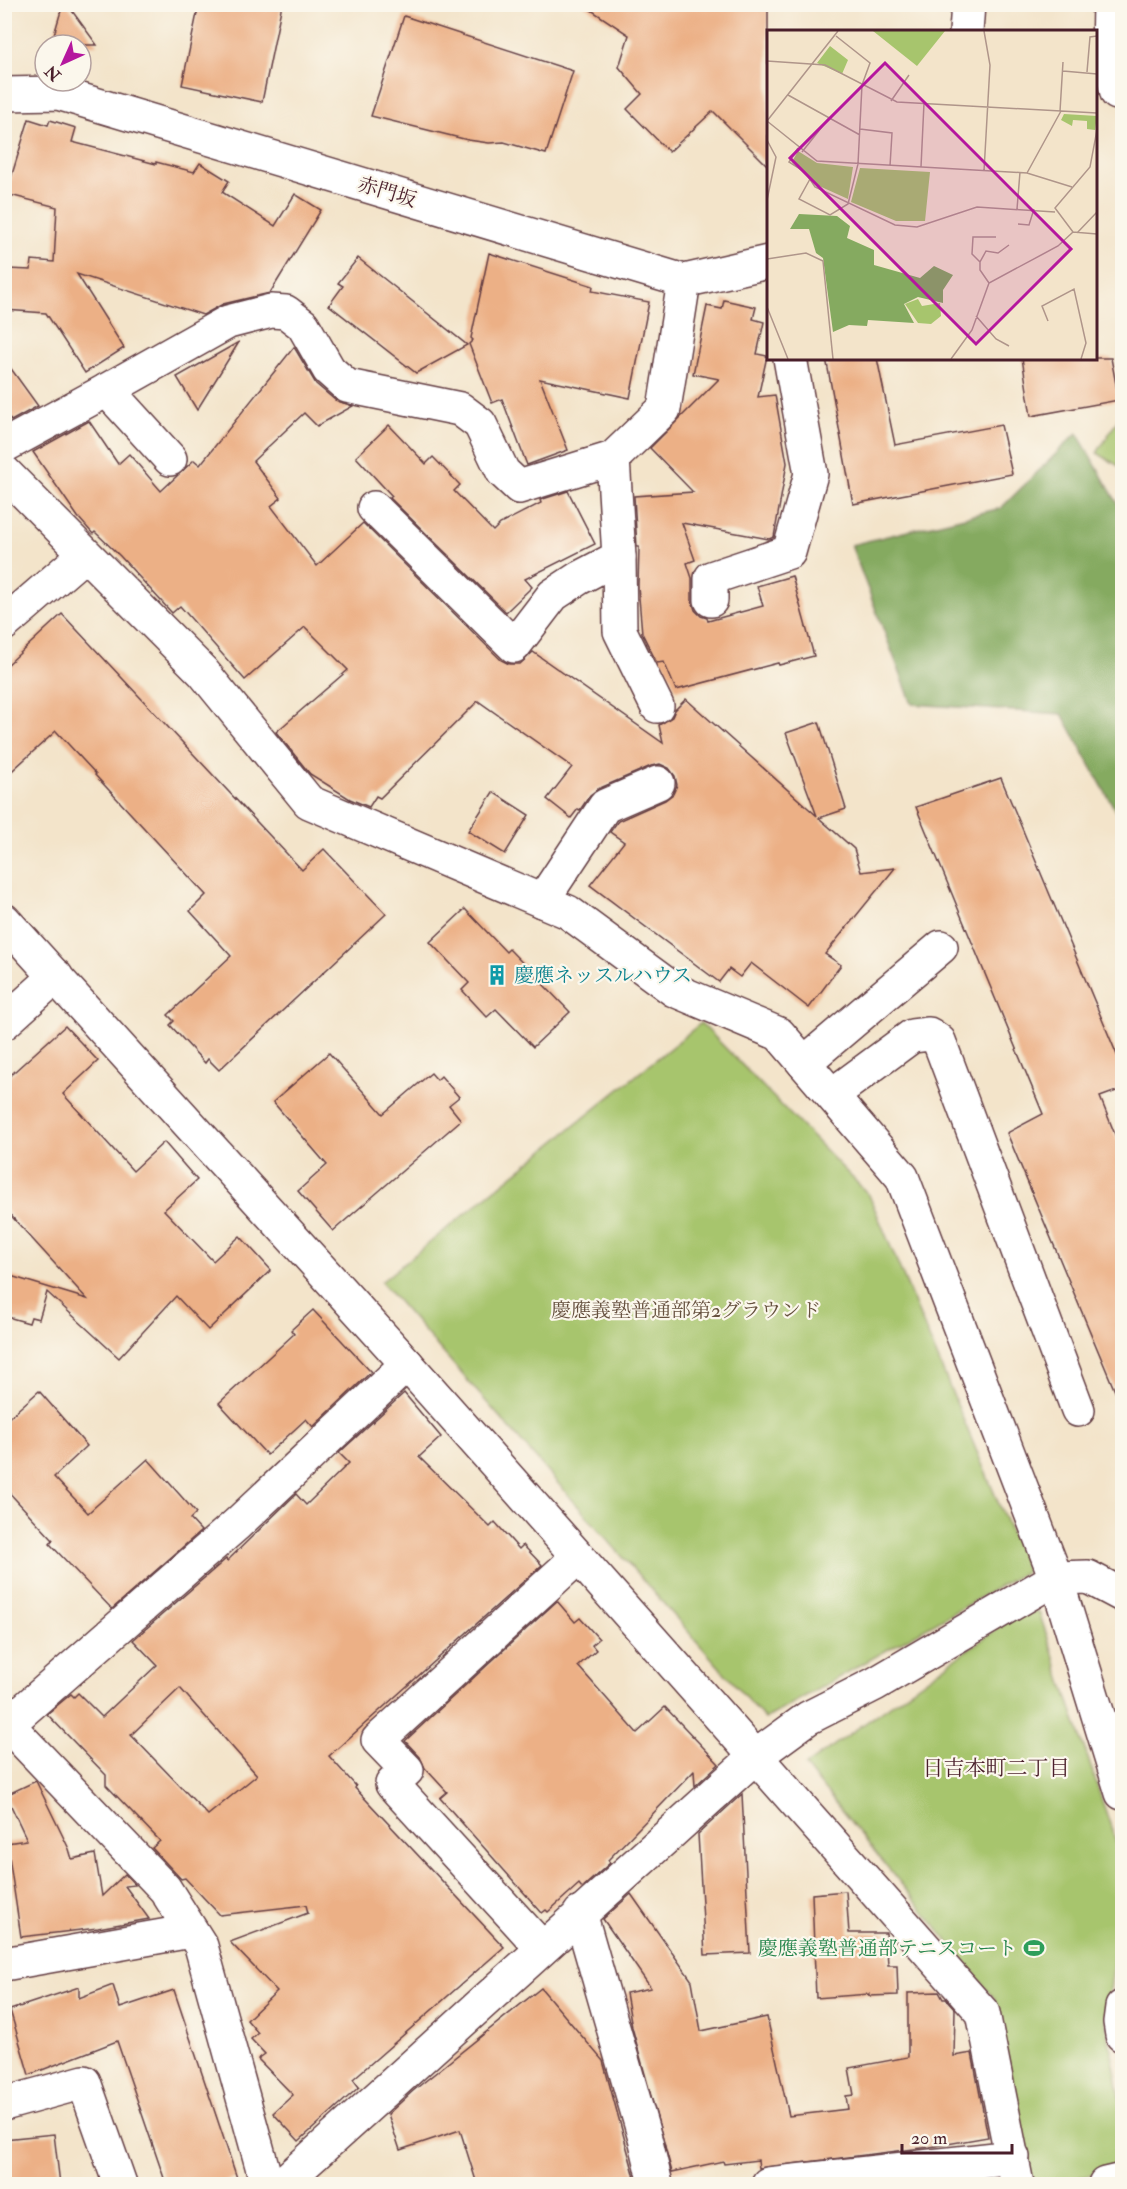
<svg xmlns="http://www.w3.org/2000/svg" width="1127" height="2189" font-family="'IM FELL Double Pica','Noto Serif JP',serif">
  <rect width="100%" height="100%" fill="#fbf7ec"/>
  <filter id="ink" filterUnits="userSpaceOnUse"><feTurbulence type="fractalNoise" baseFrequency=".0167" numOctaves="2"/><feDisplacementMap in="SourceGraphic" scale="12" xChannelSelector="R" yChannelSelector="G"/><feConvolveMatrix kernelMatrix="1 2 1 2 8 2 1 2 1" color-interpolation-filters="sRGB"/></filter>
  <filter id="wash" filterUnits="userSpaceOnUse"><feTurbulence type="fractalNoise" baseFrequency=".008" numOctaves="4" result="noise"/><feDisplacementMap in="SourceGraphic" scale="24" xChannelSelector="R" yChannelSelector="G"/><feGaussianBlur stdDeviation="1.35" result="paint"/><feColorMatrix in="noise" values="0 0 0 0 0 0 0 0 0 0 0 0 0 0 0 0 0 1.4 0 .05"/><feComposite in="paint" operator="in"/></filter>
  <g filter="url(#wash)">
    <rect width="100%" height="100%" fill="#f3e4ca"/>
    <g fill="#a7c56d" stroke="#78724c" stroke-width="1.5">
      <path d="M1122 413V468L1097 453Z"/>
      <path d="M701 1023 869 1195 1027 1571 765 1719 381 1282Z"/>
      <path d="M1025 1609 1039 1612 1122 1860V1896L1106 2023 1122 2107V2170L1042 2184H1032L995 1999 805 1766Z"/>
    </g>
    <path fill="#85aa60" stroke="#686446" stroke-width="1.5" d="M1077 433 1122 511V822L1062 714 912 704 851 545 1001 508Z"/>
    <g id="blocks">
      <g fill="#ecb086" fill-rule="evenodd">
        <path d="M63 4H67L97 45H51Z"/>
        <path d="M199 4H282L262 102 182 85Z"/>
        <path d="M582 4H768V166L713 111 669 152 627 109 642 94 619 67 629 35Z"/>
        <path d="M404 16 573 71 546 154 504 142 489 143 468 140 371 116Z"/>
        <path d="M29 119 48 125 50 120 76 128 72 142 156 164V162L194 172 200 163 229 181 222 192 275 226 295 194 321 210 270 293 223 304 203 315 77 274 124 348 85 373 46 313 5 310 7 269 31 270 32 260 54 262 57 207 6 194Z"/>
        <path d="M489 253 593 286 592 291 649 302 630 398 540 379 568 450 527 465 502 399 492 403 469 344 473 340 471 338Z"/>
        <path d="M358 258 467 345 416 373 329 305 343 286 338 283Z"/>
        <path d="M724 300 756 307 753 319 764 322 757 354 767 356 758 397 775 395 787 463 774 537 769 539 682 523 695 560 687 563 692 578V601L695 610 701 616 707 618 708 621 763 606 757 586 792 576 814 656 779 665 778 663 676 690 664 662 657 663 642 633 638 586 639 547H637L634 496 693 492 650 448 719 379 693 374 707 306 722 309Z"/>
        <path d="M239 342 197 410 177 377Z"/>
        <path d="M294 347 316 384 335 400 353 406 317 426 304 413 253 461 281 498 271 506 317 566 363 523 501 660 509 664H520L533 652 663 743 659 725 672 717 675 710 686 699 817 816 786 733 819 722 846 809 819 818 854 849 861 872 895 868 825 954 841 965 809 1008 751 963 740 977 729 969 719 982 590 885 624 842 610 832 618 821 665 800 673 794 677 785 675 776 669 768 660 764 651 766 598 789 590 795 580 810 578 809 571 818 547 799 572 767 478 701 380 798 376 796 369 807 350 799 310 774 276 732 348 670 305 627 245 680 180 606 172 613 120 556 95 532 93 534 78 517 33 452 89 421 118 464 129 454 161 491 194 460 200 465Z"/>
        <path d="M826 358H877L895 445 1001 425 1012 474 853 504Z"/>
        <path d="M1022 358H1111L1119 400 1031 416Z"/>
        <path d="M4 359 38 406 11 421 4 411Z"/>
        <path d="M389 425 426 464 433 457 460 485 454 491 493 531 500 524 541 503 540 500 568 491 595 544 525 579 532 587 506 612 390 498 392 496 356 457Z"/>
        <path d="M62 614 302 870 324 849 386 914 219 1070 208 1059 205 1063 170 1025 174 1021 168 1015 231 956 190 911 206 895 95 775 96 774 56 731 4 778V668Z"/>
        <path d="M1001 778 1122 1067V1089L1100 1097 1122 1152V1408L1007 1133 1043 1114 916 807Z"/>
        <path d="M493 792 529 815 505 854 468 831Z"/>
        <path d="M465 909 506 952 509 949 570 1012 533 1047 496 1009 487 1017 462 990 469 983 430 942Z"/>
        <path d="M65 1026 98 1061 63 1094 133 1171 164 1142 197 1180 164 1210 213 1261 240 1236 271 1270 208 1330 176 1296 119 1358 47 1292 39 1319 31 1317 29 1323 4 1316V1274L87 1299 4 1208V1081Z"/>
        <path d="M329 1053 383 1114 431 1073 437 1080 441 1076 459 1097 449 1105 461 1120 333 1231 298 1191 327 1165 273 1102Z"/>
        <path d="M313 1310 371 1372 313 1427 306 1419 267 1455 219 1403 294 1334 291 1330Z"/>
        <path d="M39 1391 87 1446 54 1477 88 1513 148 1459 196 1513 190 1519 201 1531 112 1609 50 1544 53 1540 4 1487V1422Z"/>
        <path d="M404 1393 441 1437 419 1457 490 1527 495 1522 519 1549 523 1545 542 1565 329 1756 356 1786 355 1788 504 1947 353 2079 359 2087 299 2141 273 2113 293 2095 258 2059 265 2054 251 2039 258 2033 247 2020 277 1991 230 1942 308 1913 306 1905 220 1915 185 1878 181 1879 152 1848 160 1841 106 1785V1775L47 1714 71 1694 74 1697 78 1693 102 1717 157 1665 133 1640 226 1559 227 1561 296 1494 306 1505 349 1463 339 1453ZM180 1688 257 1775 208 1815 131 1735Z"/>
        <path d="M557 1601 575 1622 580 1618 599 1639 592 1645 596 1650 578 1666 637 1733 665 1707 719 1764 695 1786 694 1771 608 1860 610 1863 582 1888 579 1884 548 1912 546 1910 542 1913 440 1798 447 1792 425 1768 420 1757 405 1741Z"/>
        <path d="M36 1781 69 1849 72 1859 95 1854 102 1896 125 1874 135 1885 125 1886 149 1919 98 1928 21 1937 7 1843 27 1840 6 1795Z"/>
        <path d="M742 1794 750 1953 705 1955 698 1834Z"/>
        <path d="M846 1891 849 1933H886L888 1965H897L898 1995 869 1996V1994L816 1998 812 1894Z"/>
        <path d="M631 1894 692 1981 701 2031 767 2017 789 2116 848 2109 846 2096 854 2095 849 2068 908 2057V1993L939 1992 943 1999H946L955 2009 954 2056 972 2053 988 2137 930 2147 759 2168 758 2160 724 2164 723 2161 672 2172 632 2027 626 1993 651 1988 603 1919Z"/>
        <path d="M113 1985 120 2008 174 1990 237 2178 218 2184H166L117 2041 29 2075 10 2010 79 1987V1998Z"/>
        <path d="M541 1988 603 2061 636 2181 619 2184H477L460 2130 400 2150 388 2114 413 2091Z"/>
        <path d="M54 2134 60 2184H4V2139Z"/>
      </g>
    </g>
  </g>
  <g filter="url(#ink)">
    <use href="#blocks" fill-opacity="0" stroke="#633d43" stroke-width="1.5"/>
    <g fill="none" stroke-linecap="round" stroke-linejoin="round">
      <g stroke="#633d43" stroke-width="36">
        <g id="minor">
          <path d="M1109 4 1108 54 1117 93"/>
          <path d="M966 32 968 4"/>
          <path d="M4 94 58 93 684 281 768 262"/>
          <path d="M107 390 228 322 271 311 286 312 303 325 329 370 347 386 460 409 480 424 503 472 519 487 613 458 664 409 684 281"/>
          <path d="M4 446 107 390 170 459"/>
          <path d="M4 472 203 672 309 802 568 912 674 990 779 1034 902 1177 1056 1578 1122 1793"/>
          <path d="M374 508 514 646 553 595 579 578 619 557 613 458"/>
          <path d="M619 557 620 631 657 706"/>
          <path d="M711 600V578L789 552 811 474 790 358"/>
          <path d="M4 624 85 554"/>
          <path d="M542 901 605 806 658 783"/>
          <path d="M4 920 407 1364 983 2013 1017 2184"/>
          <path d="M4 1023 56 976"/>
          <path d="M804 1063 941 947"/>
          <path d="M832 1095 912 1036 929 1034 939 1041 1078 1410"/>
          <path d="M4 1721 165 1889 201 1946 267 2184"/>
          <path d="M8 1724 237 1524 407 1364"/>
          <path d="M580 1913 646 2142 656 2184"/>
          <path d="M542 1948 392 1784 407 1770 378 1740 578 1557"/>
          <path d="M4 1964 191 1931"/>
          <path d="M1122 2007 1120 2022 1122 2035"/>
          <path d="M4 2104 84 2082 120 2184"/>
          <path d="M282 2184 756 1756 808 1718 875 1684 1056 1578 1088 1577 1122 1595"/>
          <path d="M768 2184 1013 2157"/>
          <path d="M1105 2184 1122 2180"/>
        </g>
      </g>
      <use href="#minor" stroke="#fff" stroke-width="33"/>
    </g>
  </g>
  <defs>
    <g id="building-bare" transform="scale(1.62)"><path d="M-4-6H4V6H1V3H-1V6H-4ZM-2.5-4.3h1.7v1.8h-1.7ZM.8-4.3h1.7v1.8H.8ZM-2.5-1h1.7V.8h-1.7ZM.8-1h1.7V.8H.8Z" fill="#0f9aa8" stroke="#fbf7ec" stroke-width="2.5" paint-order="stroke"/></g>
    <g id="stadium-bare" transform="scale(1.62)"><path d="M0-5a6.5 5 0 1 0 0 10a6.5 5 0 1 0 0-10ZM-3.5-1.8h7v3.6h-7Z" fill="#2e9e5b" stroke="#fbf7ec" stroke-width="2.5" paint-order="stroke"/></g>
  </defs>
  <g fill-rule="evenodd">
    <use href="#building-bare" x="497" y="975"/>
    <use href="#stadium-bare" x="1034" y="1948"/>
  </g>
  <g text-anchor="middle" dominant-baseline="central" stroke-width="4.5" stroke-linejoin="round" paint-order="stroke">
    <g font-size="20" fill="#4a1f2b" stroke="#fbf7ec">
      <text transform="translate(387 192) rotate(17)">赤門坂</text>
    </g>
    <g font-size="20" fill="#0d838f" stroke="#fbf7ec" text-anchor="start">
      <text x="514" y="975">慶應ネッスルハウス</text>
    </g>
    <g font-size="20" fill="#66513f" stroke="#fbf7ec">
      <text x="686" y="1310">慶應義塾普通部第2グラウンド</text>
    </g>
    <g font-size="20" fill="#27864d" stroke="#fbf7ec" text-anchor="end">
      <text x="1017" y="1948">慶應義塾普通部テニスコート</text>
    </g>
    <g font-size="21" fill="#4a1f2b" stroke="#fbf7ec">
      <text x="996" y="1768">日吉本町二丁目</text>
    </g>
  </g>
  <g transform="translate(767 30)">
    <rect width="330" height="330" fill="#f3e4ca"/>
    <path d="M106 1H178L150 36ZM63 16 81 30 75 44 50 33ZM297 84 330 86 328 100 320 99V91L306 90 305 96 294 90ZM31 121 50 133 86 137 81 169 50 155 25 132ZM93 138 163 142 158 191H129L84 172ZM151 269 155 276 173 273 174 286 164 294 151 293 138 274Z" fill="#a7c56d"/>
    <path d="M32 184 70 186 83 196 80 208 107 220V235L153 248 167 236 186 245 176 260V273L151 267 137 274 147 293 101 290 100 296 82 295 66 302 56 228 49 223 42 199H23Z" fill="#85aa60"/>
    <path fill="none" stroke="#af958a" stroke-width="1.5" d="M0 31 58 35 130 72 330 83M296 41 330 44M320 42 323 7 330 6M21 65 93 105M124 71 142 45M293 81 296 32M0 91 50 131 260 143 305 157M0 91 71 1M0 94V110L9 127 0 170M93 99 125 103 123 136M31 118 22 132 38 142 48 157 128 195 150 197 210 177 288 182M35 122 62 88M154 137 157 73M217 141 223 35 217 1M260 143 294 81M43 149 32 169 63 185 81 174 91 134 95 55 103 33 69 6M250 179 253 142M251 194 262 195 267 179M306 202 288 178 323 137 330 100M310 203 330 182M0 229 39 223 56 231 66 329M213 232 205 224 206 207H229M222 253 213 240V232L219 221 231 223 242 215M0 277 21 329M209 286 229 309 242 316M281 291 275 276 307 259 319 313 314 329M184 329 205 300 222 253 291 216 306 202 330 204"/>
    <path fill="#b5179e" fill-opacity="0.15" stroke="#b5179e" stroke-width="3" d="M118 33 304 219 209 314 23 128Z"/>
    <rect width="330" height="330" fill="none" stroke="#4a1f2b" stroke-width="3"/>
  </g>
  <rect width="1127" height="2189" fill="none" stroke="#fbf7ec" stroke-width="24"/>
  <g transform="translate(63 63) rotate(225)"><circle r="28" fill="#fbf7ec" stroke="#b4a19f" stroke-width="1.5"/>
  <path d="M0-4.5L10 22L0 15L-10 22Z" fill="#b5179e"/>
  <text y="-9" font-size="16" font-weight="bold" text-anchor="middle" fill="#4a1f2b">N</text>
  </g>
  <path d="M902 2144v9h110v-9" fill="none" stroke="#4a1f2b" stroke-width="3"/>
  <text x="911" y="2144" font-size="18" fill="#4a1f2b" stroke="#fbf7ec" stroke-width="4.5" paint-order="stroke">20 m</text>
</svg>
